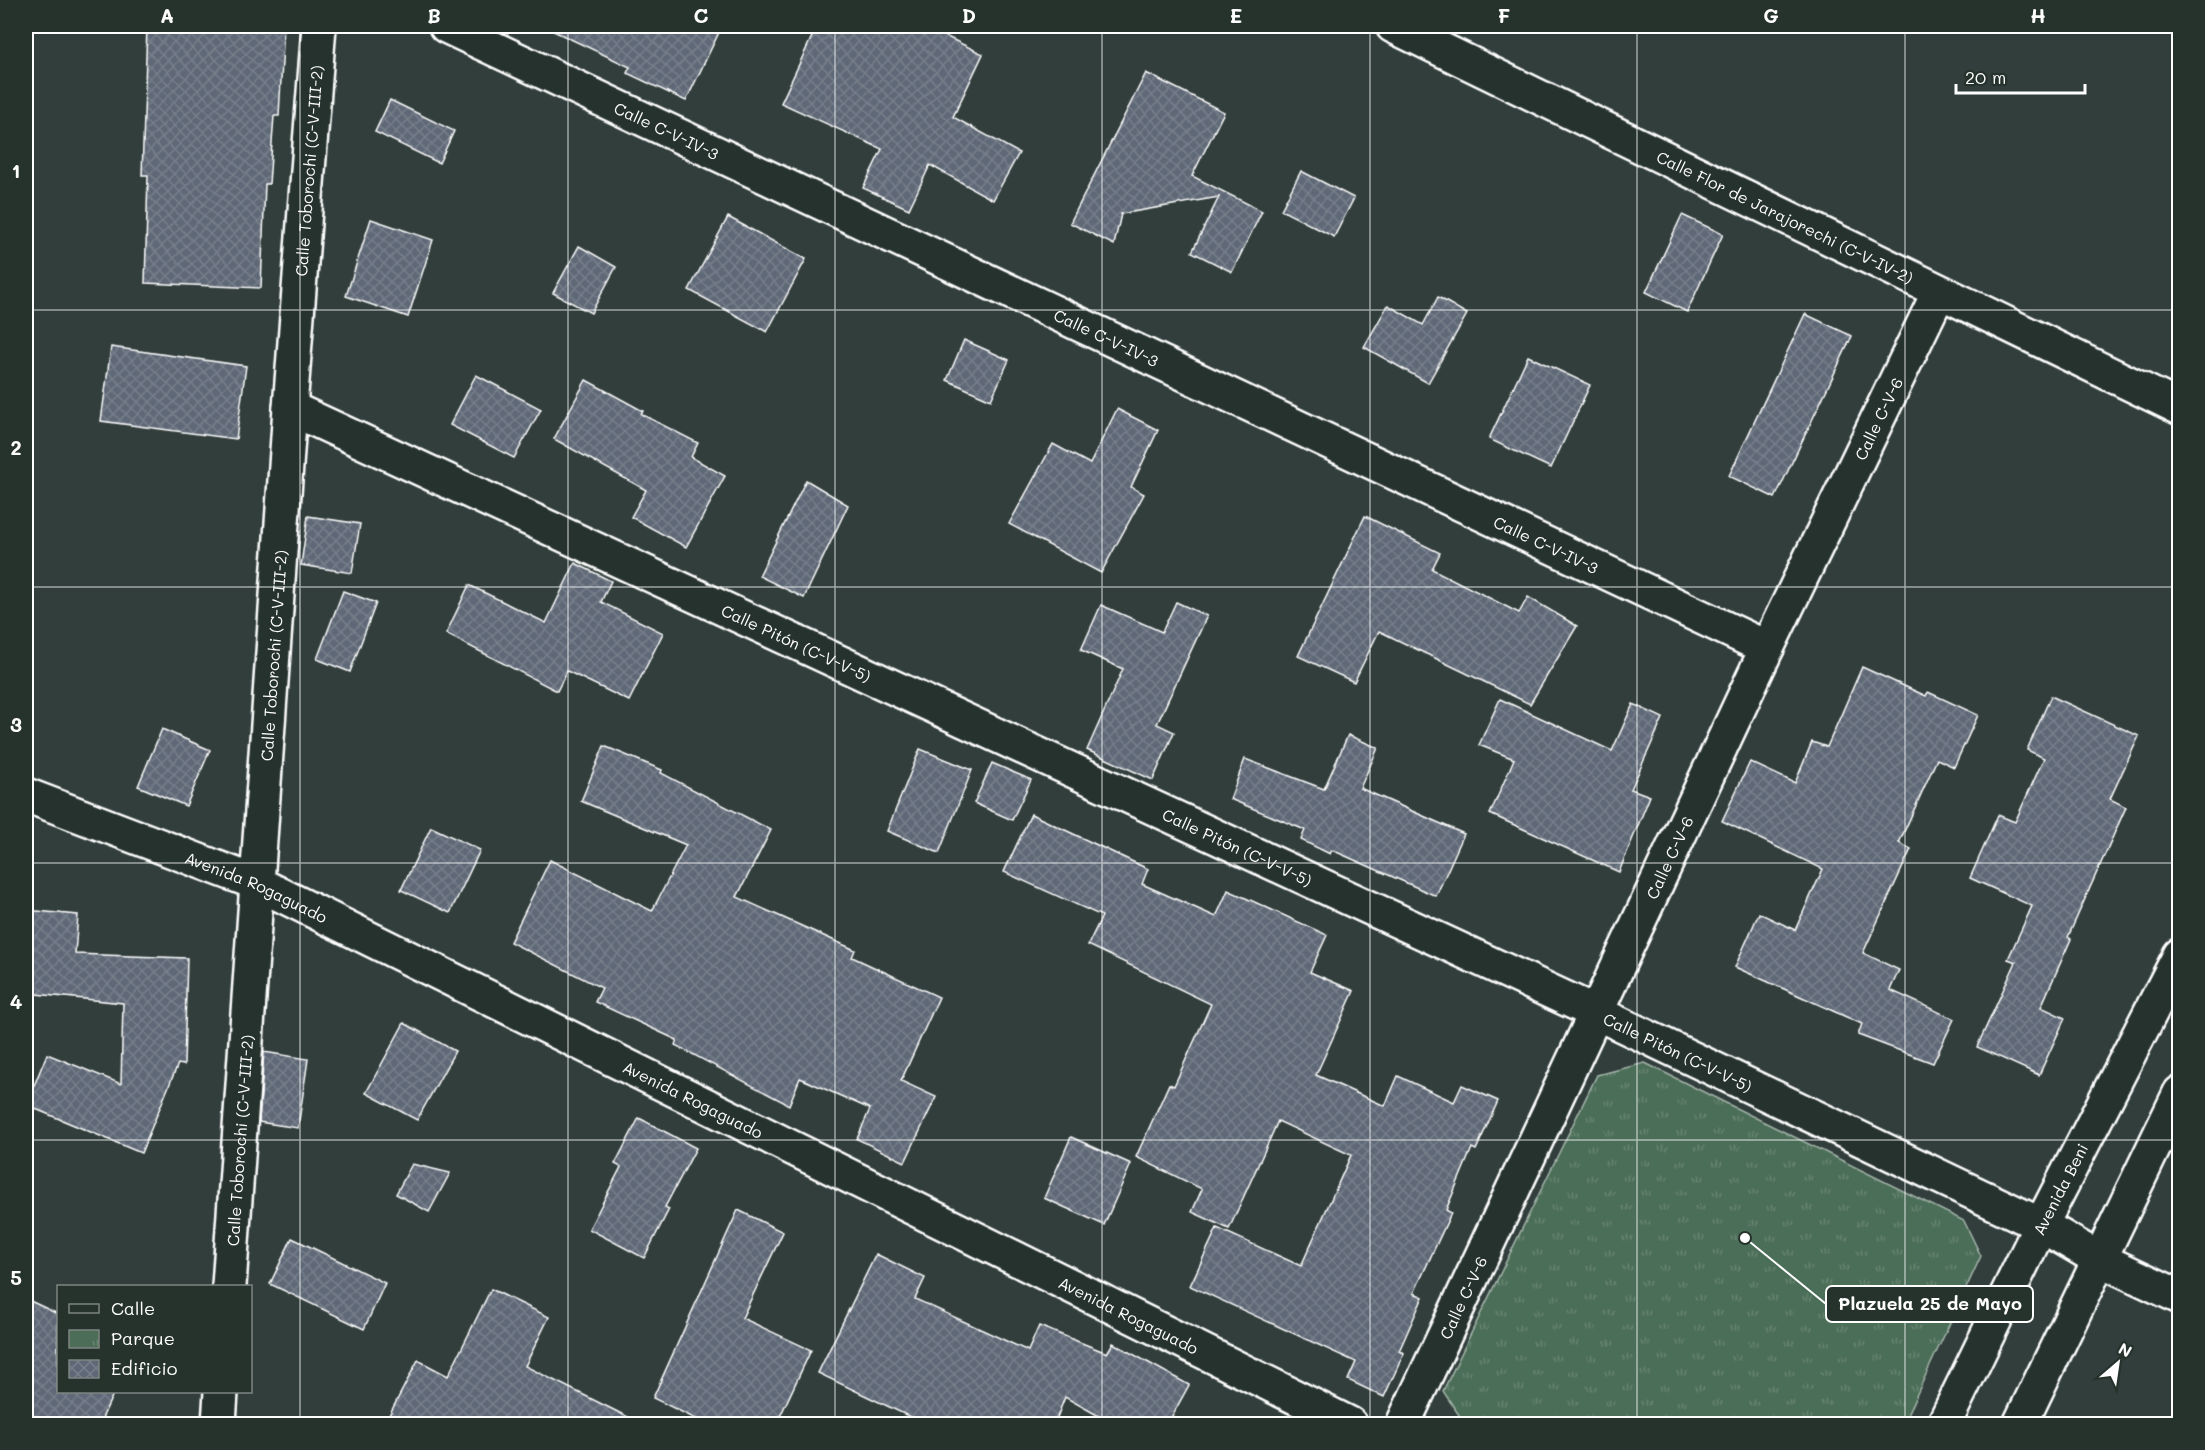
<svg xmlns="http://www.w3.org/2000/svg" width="2205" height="1450" font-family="Mali,sans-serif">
  <defs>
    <pattern id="park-tufts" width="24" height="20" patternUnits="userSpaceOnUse" patternTransform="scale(1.5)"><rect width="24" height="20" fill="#4c6e58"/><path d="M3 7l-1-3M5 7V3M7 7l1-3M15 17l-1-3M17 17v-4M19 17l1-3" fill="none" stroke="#678471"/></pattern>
    <pattern id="building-cross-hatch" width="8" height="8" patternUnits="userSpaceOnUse" patternTransform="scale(1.5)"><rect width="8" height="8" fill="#5f6876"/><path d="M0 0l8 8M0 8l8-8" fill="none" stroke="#777f8b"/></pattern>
  </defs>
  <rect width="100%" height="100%" fill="#313e3c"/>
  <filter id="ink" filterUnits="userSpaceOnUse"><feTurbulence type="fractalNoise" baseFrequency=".0167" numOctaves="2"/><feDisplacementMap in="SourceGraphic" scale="12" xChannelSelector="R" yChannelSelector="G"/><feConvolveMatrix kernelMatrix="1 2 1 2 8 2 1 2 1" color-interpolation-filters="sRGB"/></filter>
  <g filter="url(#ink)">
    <path fill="url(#park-tufts)" stroke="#a6b6ac" stroke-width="1.5" d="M1645 1063 1964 1221 1981 1256 1903 1424H1465L1443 1391 1597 1075Z"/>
    <g fill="url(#building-cross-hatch)" stroke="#fff" stroke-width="1.5">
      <path d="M147 26H284L279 116H274L269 184H265L261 288 145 283 148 175H142Z"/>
      <path d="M543 26H722L686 101 627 73 630 67Z"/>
      <path d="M817 26H924L983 54 953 117 1019 153 993 200 930 165 909 209 863 188 882 149 781 103Z"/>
      <path d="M1146 73 1224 112 1192 176 1262 211 1232 272 1192 252 1219 197 1121 214 1114 245 1070 223Z"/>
      <path d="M390 100 454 131 439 163 375 132Z"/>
      <path d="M1301 171 1354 198 1334 237 1281 210Z"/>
      <path d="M1682 215 1723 234 1687 312 1646 292Z"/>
      <path d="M728 217 806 259 767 332 689 290Z"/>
      <path d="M371 219 433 240 408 317 346 296Z"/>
      <path d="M579 246 616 267 591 313 553 293Z"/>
      <path d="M1438 297 1467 314 1428 383 1364 347 1388 305 1423 325Z"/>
      <path d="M1805 314 1852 336 1775 498 1729 476Z"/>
      <path d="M964 340 1009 360 991 400 947 380Z"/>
      <path d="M111 347 246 366 236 439 101 421Z"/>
      <path d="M1528 356 1590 385 1551 468 1489 439Z"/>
      <path d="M476 375 541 409 514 458 450 425Z"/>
      <path d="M586 380 643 411 641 414 698 443 691 457 725 476 686 547 631 517 646 490 554 439Z"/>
      <path d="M1117 409 1158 430 1131 487 1144 494 1101 573 1009 524 1053 444 1090 464Z"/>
      <path d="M806 480 848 505 804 598 759 576Z"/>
      <path d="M308 516 360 524 352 573 301 565Z"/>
      <path d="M1365 516 1440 553 1432 569 1519 613 1528 597 1577 626 1530 704 1379 631 1354 682 1298 656Z"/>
      <path d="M575 563 611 581 601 602 663 633 629 701 567 671 557 691 446 634 469 585 546 623Z"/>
      <path d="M343 591 376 603 350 672 317 659Z"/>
      <path d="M1176 602 1207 616 1157 724 1174 732 1153 780 1087 750 1123 669 1081 650 1101 605 1162 632Z"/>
      <path d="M1862 667 1926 696 1928 692 1978 715 1954 767 1937 759 1899 843 1911 849 1863 953 1899 970 1890 990 1954 1019 1933 1063 1858 1035 1862 1024 1735 967 1759 913 1795 930 1823 869 1722 821 1750 762 1795 783 1812 742 1827 747Z"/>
      <path d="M2051 696 2139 736 2110 799 2126 807 2068 937 2071 939 2041 1007 2065 1018 2039 1075 1977 1047 2016 962 2008 959 2032 906 1970 878 1998 815 2015 822 2044 758 2027 750Z"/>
      <path d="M1500 699 1612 751 1633 704 1663 718 1631 789 1650 796 1619 872 1490 814 1514 759 1479 745Z"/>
      <path d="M162 729 210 750 186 806 138 786Z"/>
      <path d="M1348 735 1378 748 1360 788 1464 834 1436 896 1332 850 1330 854 1301 840 1305 830 1230 799 1245 759 1324 789Z"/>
      <path d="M604 746 662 770 661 773 771 830 737 897 855 950 852 957 939 997 901 1081 936 1097 905 1162 857 1139 870 1109 800 1078 789 1105 675 1045 677 1040 595 1002 602 988 510 942 550 860 652 911 686 845 581 801Z"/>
      <path d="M920 749 972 770 939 853 887 831Z"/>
      <path d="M992 763 1031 780 1012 820 974 803Z"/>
      <path d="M1031 814 1148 869 1142 884 1216 917 1228 890 1327 935 1310 972 1354 991 1316 1075 1385 1106 1398 1076 1454 1102 1462 1085 1498 1101 1476 1150 1472 1148 1446 1210 1451 1213 1414 1293 1423 1297 1399 1351 1404 1353 1384 1397 1348 1380 1356 1362 1190 1286 1217 1228 1301 1266 1351 1155 1278 1121 1229 1229 1192 1212 1202 1189 1136 1157 1169 1084 1174 1086 1211 1004 1088 945 1102 916 1004 872Z"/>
      <path d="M431 827 480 850 450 913 401 890Z"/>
      <path d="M26 910 78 915 75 954 187 958 184 1065 178 1064 141 1153 26 1105 47 1054 121 1084 123 1003 26 993Z"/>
      <path d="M404 1023 455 1051 417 1120 366 1093Z"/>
      <path d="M264 1052 308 1059 298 1128 259 1122Z"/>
      <path d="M639 1118 696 1148 665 1207 669 1209 644 1258 589 1229 621 1167 615 1164Z"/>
      <path d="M1071 1137 1131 1164 1104 1225 1044 1198Z"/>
      <path d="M412 1164 450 1173 429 1212 396 1194Z"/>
      <path d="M738 1210 783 1232 742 1318 811 1350 776 1425H708L653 1398Z"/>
      <path d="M292 1238 385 1283 364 1329 270 1284Z"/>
      <path d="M876 1254 925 1278 915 1299 1028 1351 1039 1326 1107 1353 1113 1343 1189 1385 1167 1425H1115L1065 1397 1054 1425H927L818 1373Z"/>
      <path d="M491 1289 549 1317 525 1366 644 1425H384L418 1360 448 1376Z"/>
      <path d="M26 1299 58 1314V1392H114L99 1425H26Z"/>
    </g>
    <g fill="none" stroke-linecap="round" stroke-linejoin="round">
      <g stroke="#fff" stroke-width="38">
        <g id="minor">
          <path id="s1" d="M446 26 1767 648"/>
          <path id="s2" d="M1393 26 2180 408"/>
          <path id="s3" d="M290 408 1597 1013 2041 1225 2099 1259 2180 1297"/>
          <path id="s4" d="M26 795 257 883 1350 1424"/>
          <path id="s5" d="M229 1286 290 408 319 26"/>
          <path d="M219 1424 221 1392"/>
          <path id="s6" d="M1403 1424 1767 648 1939 292"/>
          <path id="s7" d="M1944 1424 2041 1225 2180 955"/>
          <path d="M2020 1424 2180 1093"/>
        </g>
      </g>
      <use href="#minor" stroke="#26332d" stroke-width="33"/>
    </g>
  </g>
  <path fill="none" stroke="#fff" stroke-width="1.5" stroke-opacity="0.55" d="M300 26V1424M568 26V1424M835 26V1424M1102 26V1424M1370 26V1424M1637 26V1424M1905 26V1424M26 310H2180M26 587H2180M26 863H2180M26 1140H2180"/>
  <g text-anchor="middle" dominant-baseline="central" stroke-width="6" stroke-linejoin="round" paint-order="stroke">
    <g font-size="16" fill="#fff" stroke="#26332d">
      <text stroke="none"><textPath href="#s1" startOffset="244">Calle C-V-IV-3</textPath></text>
      <text stroke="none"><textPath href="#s5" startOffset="1118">Calle Toborochi (C-V-III-2)</textPath></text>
      <text stroke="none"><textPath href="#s2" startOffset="436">Calle Flor de Jarajorechi (C-V-IV-2)</textPath></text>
      <text stroke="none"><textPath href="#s1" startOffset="730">Calle C-V-IV-3</textPath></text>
      <text stroke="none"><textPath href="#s6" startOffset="1112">Calle C-V-6</textPath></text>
      <text stroke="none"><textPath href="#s1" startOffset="1216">Calle C-V-IV-3</textPath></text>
      <text stroke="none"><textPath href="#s3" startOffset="558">Calle Pitón (C-V-V-5)</textPath></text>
      <text stroke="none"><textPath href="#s5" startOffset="632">Calle Toborochi (C-V-III-2)</textPath></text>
      <text stroke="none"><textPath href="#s3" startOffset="1044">Calle Pitón (C-V-V-5)</textPath></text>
      <text stroke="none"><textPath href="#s6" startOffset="626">Calle C-V-6</textPath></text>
      <text stroke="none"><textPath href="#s4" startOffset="248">Avenida Rogaguado</textPath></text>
      <text stroke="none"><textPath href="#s3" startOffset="1530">Calle Pitón (C-V-V-5)</textPath></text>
      <text stroke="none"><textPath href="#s4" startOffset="734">Avenida Rogaguado</textPath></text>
      <text stroke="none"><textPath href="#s5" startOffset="146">Calle Toborochi (C-V-III-2)</textPath></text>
      <text stroke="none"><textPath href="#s7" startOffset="262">Avenida Beni</textPath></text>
      <text stroke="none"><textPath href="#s6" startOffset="140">Calle C-V-6</textPath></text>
      <text stroke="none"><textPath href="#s4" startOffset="1220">Avenida Rogaguado</textPath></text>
    </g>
  </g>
  <path fill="none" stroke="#fff" stroke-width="2" d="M1745 1238L1826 1304"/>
  <circle fill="#fff" stroke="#26332d" stroke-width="2" cx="1745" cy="1238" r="6"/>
  <rect fill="#26332d" stroke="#fff" stroke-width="2" x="1826" y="1286" width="207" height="36" rx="6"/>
  <g font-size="18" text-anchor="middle" font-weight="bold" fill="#fff">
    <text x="1930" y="1310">Plazuela 25 de Mayo</text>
  </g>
  <rect width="2205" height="1450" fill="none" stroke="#26332d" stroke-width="66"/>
  <rect x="57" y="1285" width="195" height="108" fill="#26332d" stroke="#7d8581" stroke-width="1.5"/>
  <rect x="69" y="1304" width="30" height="9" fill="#26332d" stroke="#7d8581" stroke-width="1.5"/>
  <text x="111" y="1315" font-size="18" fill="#ffffff">Calle</text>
  <rect x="69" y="1330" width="30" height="18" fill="url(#park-tufts)" stroke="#7d8581" stroke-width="1.5"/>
  <text x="111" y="1345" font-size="18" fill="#ffffff">Parque</text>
  <rect x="69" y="1360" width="30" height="18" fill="url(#building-cross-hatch)" stroke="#7d8581" stroke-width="1.5"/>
  <text x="111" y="1375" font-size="18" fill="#ffffff">Edificio</text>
  <g transform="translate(2118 1363) rotate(29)" stroke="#26332d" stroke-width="4.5" paint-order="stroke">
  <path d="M0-4.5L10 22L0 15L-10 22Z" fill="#ffffff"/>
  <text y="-9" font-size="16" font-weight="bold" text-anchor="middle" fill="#ffffff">N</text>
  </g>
  <path d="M1956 84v9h129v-9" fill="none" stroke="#ffffff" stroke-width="3"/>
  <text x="1965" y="84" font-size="18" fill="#ffffff" stroke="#26332d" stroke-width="4.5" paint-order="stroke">20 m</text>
  <rect x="33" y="33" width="2139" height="1384" fill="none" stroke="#fff" stroke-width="2"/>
  <g font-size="20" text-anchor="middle" font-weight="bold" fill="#fff">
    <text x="167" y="23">A</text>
    <text x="434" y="23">B</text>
    <text x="701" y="23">C</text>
    <text x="969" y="23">D</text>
    <text x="1236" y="23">E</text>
    <text x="1504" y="23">F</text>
    <text x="1771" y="23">G</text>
    <text x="2038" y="23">H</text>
    <text x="16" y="178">1</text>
    <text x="16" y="455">2</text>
    <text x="16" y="732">3</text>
    <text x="16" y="1009">4</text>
    <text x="16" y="1285">5</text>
  </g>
</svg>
